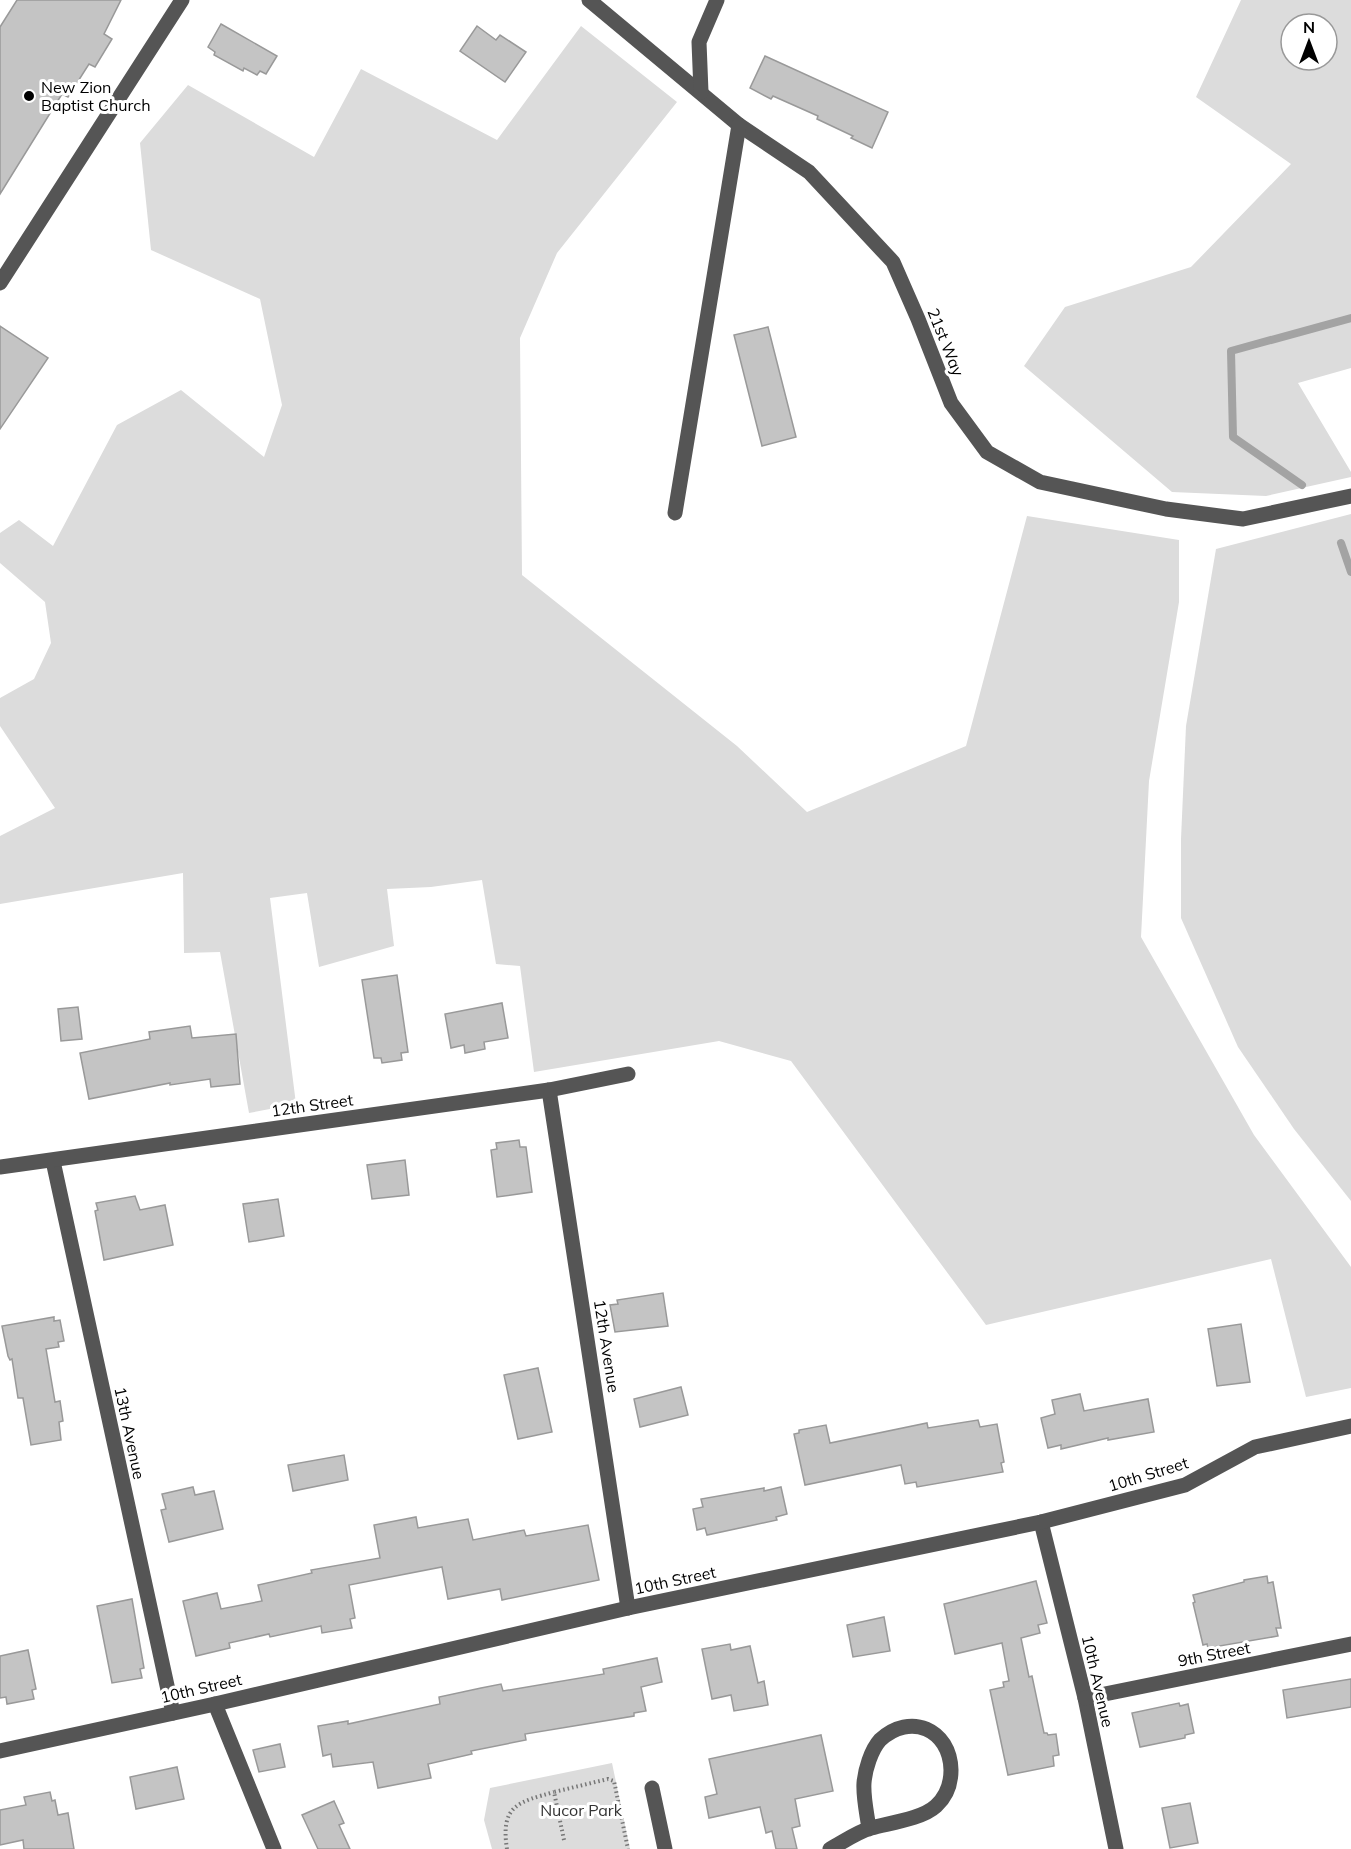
<svg xmlns="http://www.w3.org/2000/svg" width="1351" height="1849" font-family="Mulish,sans-serif">
  <rect width="100%" height="100%" fill="#fff"/>
  <g fill="#dcdcdc" fill-rule="evenodd">
    <path d="M1241 0H1351V368L1298 383 1351 472V477L1266 496 1172 492 1024 366 1065 307 1191 267 1291 164 1196 97ZM1291 24H1327V60H1291Z"/>
    <path d="M581 26 677 102 557 253 520 338 522 575 737 746 807 812 966 746 1027 516 1179 540V602L1149 781 1141 937 1254 1135 1351 1267V1388L1306 1397 1271 1259 986 1325 791 1061 719 1041 534 1072 520 966 496 964 482 880 431 887 387 889 394 946 319 967 307 893 270 898 296 1104 249 1113 220 952 184 953 183 873 0 904V836L55 808 0 726V698L34 679 51 643 45 602 0 563V533L19 520 53 546 117 425 181 390 264 457 282 405 260 299 151 250 140 143 188 85 314 157 361 69 497 140Z"/>
    <path d="M1351 514V1201L1294 1129 1238 1047 1181 918V839L1186 726 1216 549Z"/>
    <path d="M612 1763 630 1849H492L484 1820 490 1788Z"/>
  </g>
  <g fill="none" stroke-linecap="round" stroke-linejoin="round">
    <g stroke="#a3a3a3" stroke-width="8">
      <path d="M1302 485 1233 437 1231 351 1351 318"/>
      <path d="M1341 543 1351 572"/>
    </g>
  </g>
  <g fill="#c4c4c4" stroke="#999" stroke-width="1.5">
    <path d="M17 0H121L104 34 112 39 95 67 89 64 68 97 62 94 0 194V27Z"/>
    <path d="M221 24 277 56 266 74 260 71 257 75 244 68 243 71 214 55 215 52 208 47Z"/>
    <path d="M477 26 496 40 500 35 526 52 505 82 460 51Z"/>
    <path d="M765 56 888 112 872 148 851 138 853 136 817 119 818 116 773 96 771 99 750 88Z"/>
    <path d="M0 326 48 358 0 429Z"/>
    <path d="M768 327 796 437 762 446 734 335Z"/>
    <path d="M397 975 408 1052 401 1053 402 1060 382 1063 381 1058H374L362 980Z"/>
    <path d="M502 1003 508 1038 484 1042 485 1049 465 1053 464 1045 451 1048 445 1014Z"/>
    <path d="M78 1007 82 1039 61 1041 58 1009Z"/>
    <path d="M190 1026 192 1038 236 1034 240 1084 211 1087 210 1079 170 1085V1083L89 1099 80 1053 150 1039 149 1032Z"/>
    <path d="M519 1140 520 1147H526L532 1192 497 1197 491 1150 497 1149 496 1143Z"/>
    <path d="M405 1160 409 1195 372 1199 367 1165Z"/>
    <path d="M135 1196 140 1210 165 1205 173 1245 104 1260 95 1211 98 1210 96 1203Z"/>
    <path d="M278 1199 284 1236 249 1242 243 1204Z"/>
    <path d="M663 1293 668 1326 615 1332 610 1305 618 1304 617 1300Z"/>
    <path d="M54 1317V1321L60 1320 64 1341 58 1342 59 1347 46 1349 55 1402 60 1401 63 1421 59 1422 61 1440 31 1445 23 1398H18L12 1359 10 1360 8 1356 2 1326Z"/>
    <path d="M1241 1324 1250 1382 1217 1386 1208 1329Z"/>
    <path d="M538 1368 552 1432 518 1439 504 1375Z"/>
    <path d="M681 1387 688 1415 640 1427 634 1399Z"/>
    <path d="M1080 1394 1084 1411 1148 1399 1154 1432 1108 1440V1438L1061 1449V1445L1048 1448 1041 1418 1055 1414 1052 1400Z"/>
    <path d="M978 1420 980 1427 997 1424 1004 1462 1001 1463 1003 1472 917 1487 916 1482 905 1484 901 1465 805 1485 794 1434 799 1433V1430L826 1425 830 1443 927 1423 928 1428Z"/>
    <path d="M344 1455 348 1480 293 1491 288 1465Z"/>
    <path d="M193 1487 195 1495 214 1491 223 1529 169 1542 161 1510 166 1509 162 1494Z"/>
    <path d="M781 1487 787 1514 776 1517 777 1520 707 1535 705 1528 697 1530 693 1509 703 1507 701 1499 764 1488V1491Z"/>
    <path d="M416 1517 418 1528 468 1519 473 1540 524 1530 526 1536 588 1525 599 1580 502 1600 500 1589 448 1599 442 1567 349 1585 355 1618 350 1619 352 1628 322 1633 321 1626 270 1637 269 1634 229 1643 230 1648 196 1656 183 1601 217 1593 221 1609 262 1601 258 1585 312 1573 311 1570 380 1558 374 1525Z"/>
    <path d="M1267 1576 1268 1583 1273 1582 1281 1628H1276L1278 1636 1208 1648 1207 1644 1203 1645 1193 1603 1195 1602 1193 1595 1244 1582V1580Z"/>
    <path d="M1036 1581 1047 1623 1038 1625 1040 1633 1021 1638 1029 1677 1032 1676 1044 1733H1047L1048 1735 1056 1734 1059 1755 1053 1756 1054 1766 1008 1775 990 1690 1004 1687 1003 1682 1009 1681 1002 1643 955 1654 944 1604Z"/>
    <path d="M132 1599 144 1668 140 1669 142 1678 112 1683 97 1606Z"/>
    <path d="M884 1617 890 1651 853 1657 847 1625Z"/>
    <path d="M730 1644 731 1650 750 1646 758 1683 764 1681 768 1705 734 1711 731 1695 712 1699 702 1649Z"/>
    <path d="M28 1650 36 1689 32 1690 34 1699 7 1704 6 1697 0 1698V1656Z"/>
    <path d="M657 1658 662 1682 641 1687 646 1711 634 1713V1716L525 1734 526 1740 471 1751 472 1754 428 1764 431 1778 378 1788 373 1762 333 1767 331 1754 323 1756 318 1726 348 1721V1724L440 1704 439 1697 481 1688 501 1684 503 1691 604 1674 603 1669Z"/>
    <path d="M1351 1679V1707L1287 1718 1283 1690Z"/>
    <path d="M1179 1703 1180 1706 1188 1704 1194 1733 1185 1735V1738L1140 1747 1132 1713Z"/>
    <path d="M821 1735 833 1791 795 1799 800 1826 792 1828 797 1849H776L772 1831 766 1833 760 1807 709 1818 705 1797 717 1794 709 1759Z"/>
    <path d="M280 1744 285 1767 259 1772 253 1750Z"/>
    <path d="M177 1767 184 1799 136 1809 130 1777Z"/>
    <path d="M50 1792 52 1801 55 1800 58 1815 68 1813 74 1849H24L23 1840 0 1845V1810L26 1805 24 1797Z"/>
    <path d="M334 1801 344 1823 339 1825 350 1849H318L302 1815Z"/>
    <path d="M1190 1803 1198 1843 1170 1848 1162 1808Z"/>
  </g>
  <g fill="none" stroke-linecap="round" stroke-linejoin="round">
    <g stroke="#777" stroke-width="4" stroke-dasharray="1.5 3" stroke-linecap="butt">
      <path d="M564 1840 554 1792 608 1779 614 1781 628 1849"/>
      <path d="M507 1849C500 1805 519 1802 554 1792"/>
    </g>
    <g stroke="#555" stroke-width="15">
      <path d="M589 0 739 125 809 172 893 262 918 319 951 403 987 452 1040 482 1166 509 1243 519 1351 496"/>
      <path d="M701 92 699 42 717 0"/>
      <path d="M0 283 182 0"/>
      <path d="M675 513 739 125"/>
      <path d="M549 1090 628 1608"/>
      <path d="M53 1161 173 1713"/>
      <path d="M0 1167 549 1090 628 1074"/>
      <path d="M1041 1522 1085 1698 1116 1849"/>
      <path d="M1085 1698 1351 1644"/>
      <path d="M215 1704 274 1849"/>
      <path d="M0 1751 215 1704 628 1608 1041 1522 1185 1485 1255 1447 1351 1426"/>
      <path d="M652 1788 665 1849"/>
      <path d="M830 1849C843 1842 857 1832 871 1828 889 1823 922 1819 936 1806 947 1796 951 1784 951 1770 950 1729 910 1712 880 1740 871 1750 865 1770 864 1783 863 1797 867 1814 869 1829"/>
    </g>
  </g>
  <circle fill="#000" stroke="#fff" stroke-width="2" cx="29" cy="96" r="6"/>
  <g text-anchor="middle" dominant-baseline="central" stroke-width="6" stroke-linejoin="round" paint-order="stroke">
    <g font-size="16" fill="#000" stroke="#fff" text-anchor="start">
      <text x="41" y="87">New Zion<tspan x="41" dy="18">Baptist Church</tspan></text>
    </g>
    <g font-size="16" fill="#000" stroke="#fff">
      <text transform="translate(946 342) rotate(68)">21st Way</text>
      <text transform="translate(312 1105) rotate(-8)">12th Street</text>
      <text transform="translate(607 1346) rotate(81)">12th Avenue</text>
      <text transform="translate(130 1433) rotate(78)">13th Avenue</text>
      <text transform="translate(1148 1474) rotate(-17)">10th Street</text>
      <text transform="translate(675 1580) rotate(-12)">10th Street</text>
      <text transform="translate(1214 1654) rotate(-11)">9th Street</text>
      <text transform="translate(1098 1681) rotate(77)">10th Avenue</text>
      <text transform="translate(201 1688) rotate(-13)">10th Street</text>
    </g>
    <g font-size="16" fill="#333" stroke="#fff">
      <text x="581" y="1810">Nucor Park</text>
    </g>
  </g>
  <g transform="translate(1309 42)"><circle r="28" fill="#ffffff" stroke="#999999" stroke-width="1.5"/>
  <path d="M0-4.5L10 22L0 15L-10 22Z" fill="#000000"/>
  <text y="-9" font-size="16" font-weight="bold" text-anchor="middle" fill="#000000">N</text>
  </g>
</svg>
